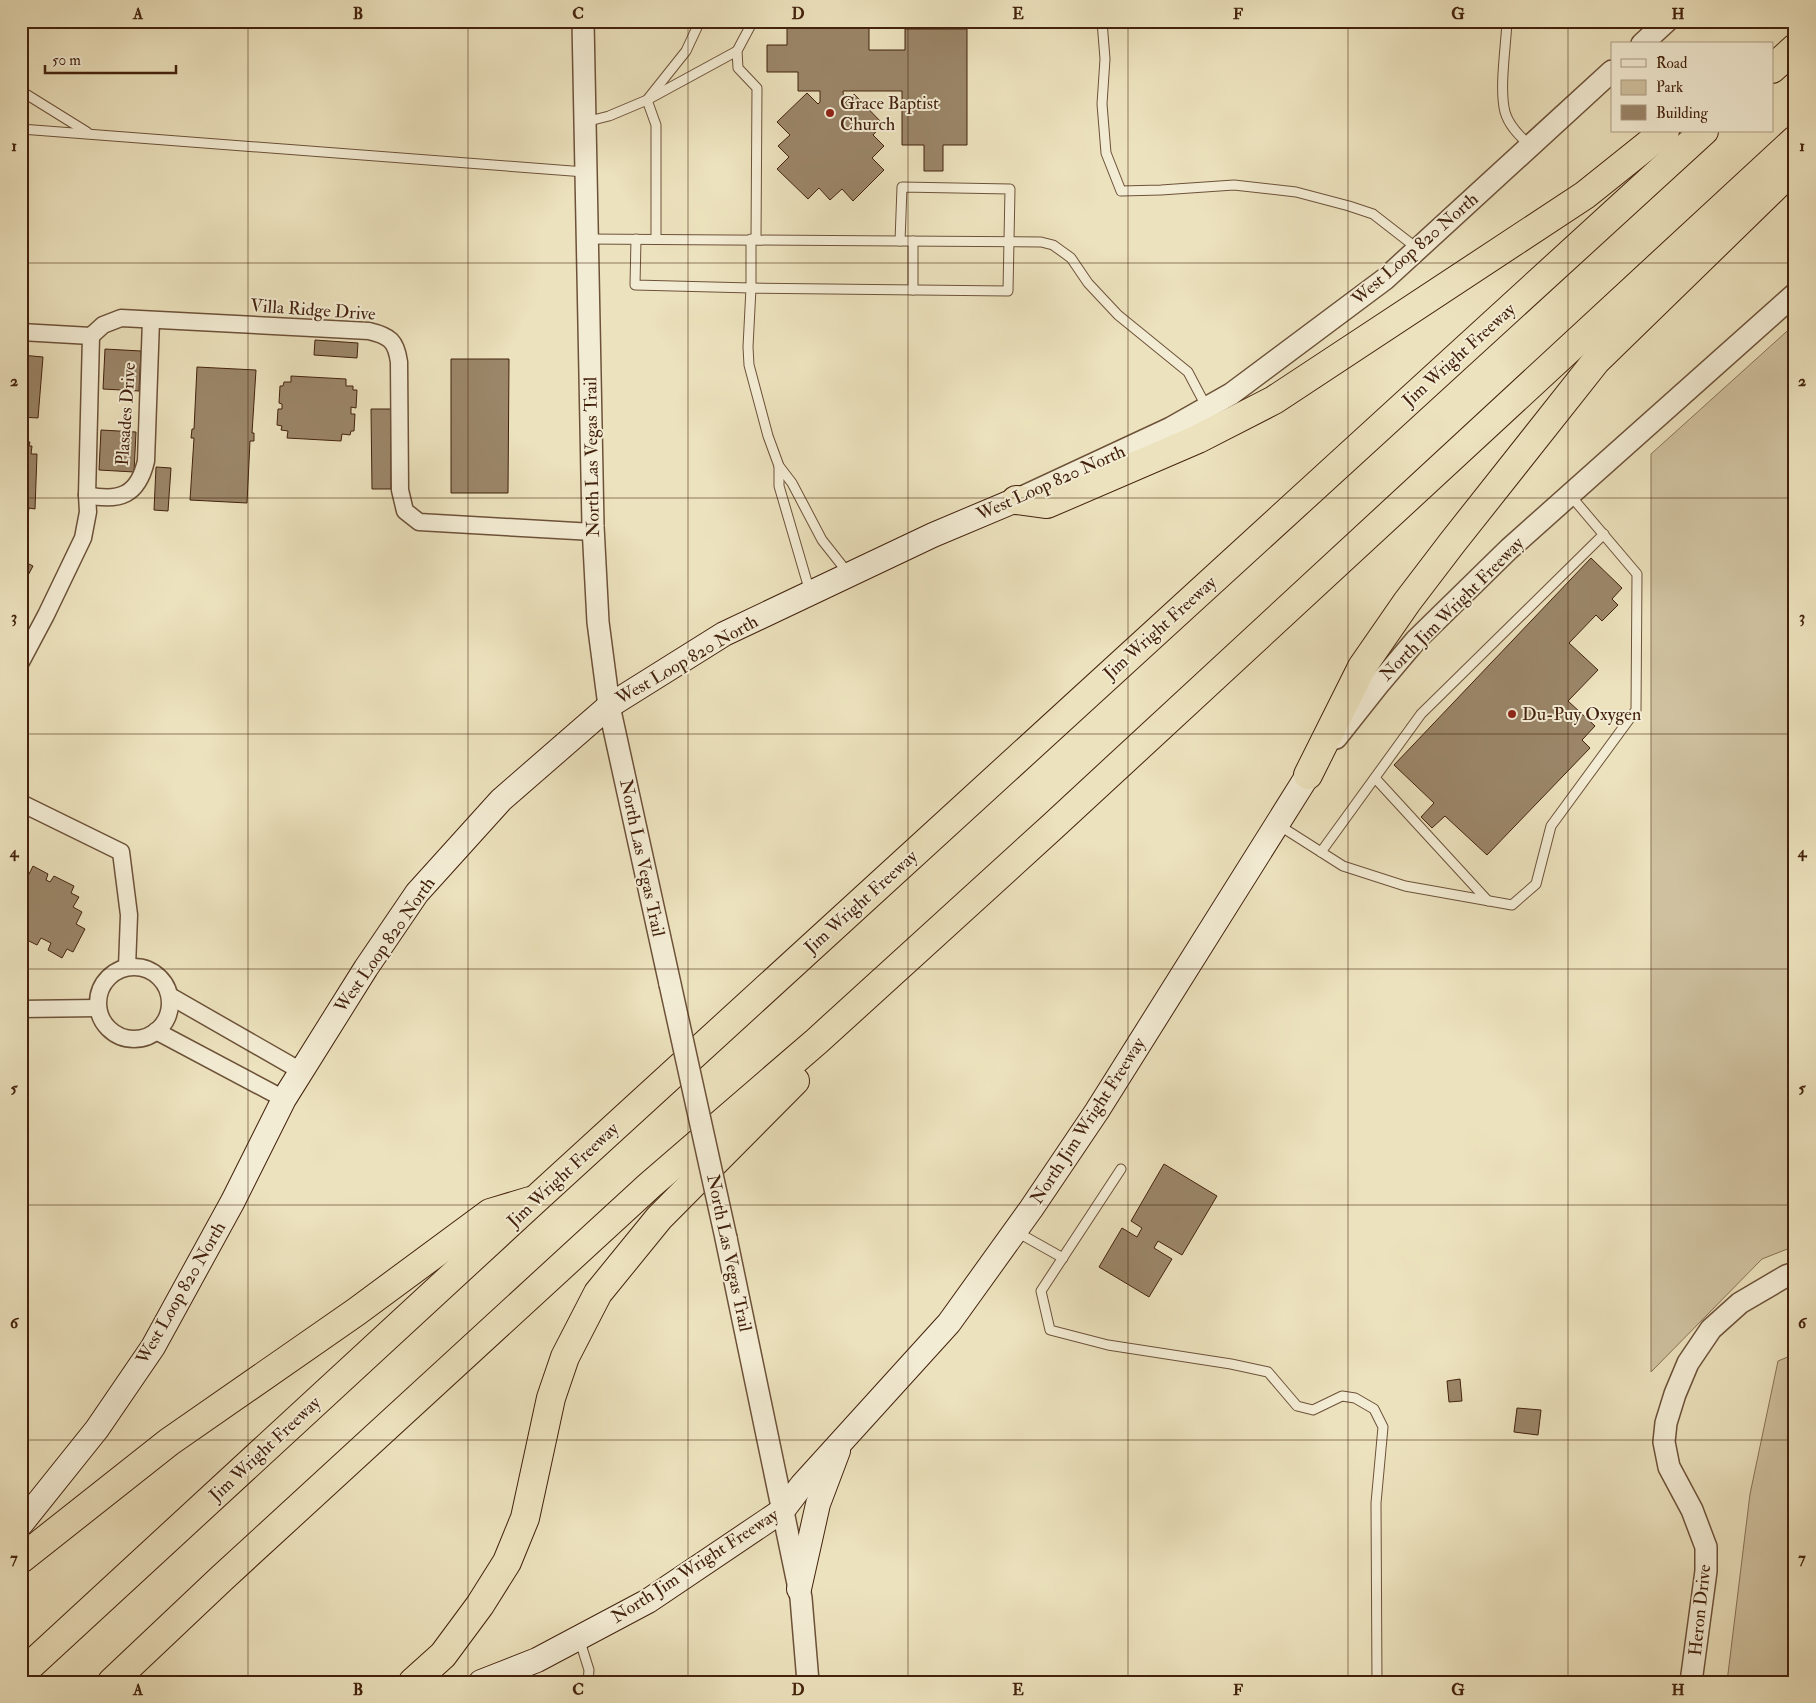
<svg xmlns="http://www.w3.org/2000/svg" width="1816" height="1703" font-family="'IM FELL Double Pica',serif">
  <rect width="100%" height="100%" fill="#ece2bd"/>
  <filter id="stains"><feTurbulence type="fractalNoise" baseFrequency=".004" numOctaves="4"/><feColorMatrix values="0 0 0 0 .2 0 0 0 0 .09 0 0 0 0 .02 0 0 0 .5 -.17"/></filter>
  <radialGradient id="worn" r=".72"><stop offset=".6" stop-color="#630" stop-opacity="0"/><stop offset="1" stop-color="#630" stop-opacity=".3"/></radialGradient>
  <g fill="#cfc19f" stroke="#897256">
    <path d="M1795 324V1246L1762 1259 1651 1372V454Z"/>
    <path d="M1795 1354V1682H1727L1750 1494 1778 1361Z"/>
  </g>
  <g fill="#9b8669" stroke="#43220d">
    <path d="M787 21H869V50H905V29H967V145H943V171H924V145H902V91H843L844 104 854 94 883 124 873 135 884 146 872 158 884 170 853 201 842 189 830 200 819 188 808 199 777 169 789 157 778 146 790 135 777 122 807 93 818 104 820 102V91H798V72H767V45H787Z"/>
    <path d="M315 340 358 343 357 358 314 355Z"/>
    <path d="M105 349 141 351 139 391 103 389Z"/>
    <path d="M21 355 43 357 38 418 21 417Z"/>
    <path d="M451 359H509L508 493H451Z"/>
    <path d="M197 367 256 370 252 433H254V441H250L247 503 190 500 194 438H191L192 429H194Z"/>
    <path d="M291 376 346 379V386H353V390H357L356 408 351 407V414H355L354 431H351L350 435 342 434 341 441 287 438 288 431 281 430 282 426 277 425 278 409H282V404L279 403 280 386H283L284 382H291Z"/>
    <path d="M371 409H391V489H372Z"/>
    <path d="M101 430 136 432 134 472 99 470Z"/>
    <path d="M21 441 30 442 29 446H32L31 454H37L35 509 29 508 28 515H24V519H21Z"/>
    <path d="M156 467 171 468 168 511 154 510Z"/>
    <path d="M1591 558 1622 588 1612 599 1618 605 1602 621 1596 615 1569 643 1598 670 1568 701 1595 726 1582 740 1590 748 1487 855 1445 816 1432 828 1421 817 1434 803 1394 765Z"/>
    <path d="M21 560 33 566 25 581 27 583 23 591 21 590Z"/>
    <path d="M33 866 48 874 46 880 50 882 54 876 74 886 71 893 79 897 73 907 82 912 76 924 85 929 73 952 67 949 62 958 48 950 51 943 41 938 37 945 21 937V890Z"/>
    <path d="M1164 1164 1217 1196 1182 1255 1158 1241 1154 1248 1172 1259 1149 1297 1099 1267 1122 1228 1137 1237 1142 1228 1131 1221Z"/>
    <path d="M1460 1379 1462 1401 1449 1402 1447 1381Z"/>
    <path d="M1517 1408 1541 1410 1538 1435 1514 1432Z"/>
  </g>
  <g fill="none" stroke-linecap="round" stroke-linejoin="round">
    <g stroke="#6d5239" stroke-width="11">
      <g id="service">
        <path d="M753 21 737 51 738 68 757 88 756 239"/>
        <path d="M1102 21 1105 59 1102 104 1106 153 1121 191 1161 190 1234 185 1296 192 1349 206 1373 214 1418 249"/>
        <path d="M1507 21C1506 46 1499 89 1505 112 1509 126 1520 136 1530 146"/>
        <path d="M21 91 87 132"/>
        <path d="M585 122 609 116 647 100 686 51 700 21"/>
        <path d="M21 129 585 172"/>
        <path d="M587 239 900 241 902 187 1010 189 1008 291 751 288 748 347 749 365 768 436 779 466 792 483 822 540 848 573"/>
        <path d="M636 239 635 285 751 288V239"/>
        <path d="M656 239V125L647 100 737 51"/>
        <path d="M900 241 1041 242 1053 245 1071 258 1088 283 1118 315 1188 372 1207 408"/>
        <path d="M913 290V241"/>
        <path d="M779 466V486L810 592"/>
        <path d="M1375 778 1488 901"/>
        <path d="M1277 824 1343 866 1405 886 1512 905 1536 884 1551 826 1636 710 1637 574 1570 495"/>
        <path d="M1321 852 1421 714 1604 534"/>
        <path d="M1121 1169 1041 1291 1050 1330 1108 1345 1231 1364 1268 1372 1297 1406 1313 1410 1342 1396 1355 1398 1374 1409 1383 1427 1376 1503 1377 1682"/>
        <path d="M1015 1231 1063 1258"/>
        <path d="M579 1638 589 1670 588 1682"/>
      </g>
    </g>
    <g stroke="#6d5239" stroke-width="19">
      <g id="minor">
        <path d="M21 332 91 336 103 325 121 318 369 331C390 336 396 341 399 362L400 490 405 511 419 522 593 532"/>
        <path d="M87 495C120 502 138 495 146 461L151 320"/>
        <path d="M21 662 46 615 83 538 88 512 87 495 91 336"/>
        <path d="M21 803 121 852 129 915 127 967"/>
        <circle cx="134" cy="1003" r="36"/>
        <path d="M170 996 301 1071"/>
        <path d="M21 1009 98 1008"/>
        <path d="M156 1031 284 1099"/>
      </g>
    </g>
    <g stroke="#6d5239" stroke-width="24">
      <g id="tertiary">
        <path d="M583 21 593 526 598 622 609 706 670 984"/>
        <path d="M1642 44 1667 21"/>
        <path d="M1016 500 1171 428 1231 394 1385 279 1612 71"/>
        <path d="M1336 738 1378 685 1416 640 1509 549 1795 294"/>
        <path d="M726 1238 801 1598 808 1682"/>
        <path d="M1691 1682 1706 1571V1547L1692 1510 1669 1467 1664 1442 1666 1423 1675 1394 1688 1363 1711 1329 1740 1303 1786 1276 1795 1273"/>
      </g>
    </g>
    <g stroke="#43220d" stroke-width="26">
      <g id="secondary">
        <path d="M21 1524 97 1429 153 1347 233 1201 284 1099 366 968 417 893 501 800 609 706 724 634 933 535 1016 500"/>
        <path d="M799 1589 818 1504 838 1451"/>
        <path d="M481 1682 537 1660 648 1601 783 1510 802 1485 949 1323 1031 1209 1097 1111 1308 775"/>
      </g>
    </g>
    <g stroke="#43220d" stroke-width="30">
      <g id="motorway">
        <path d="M1772 69 1795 48"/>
        <path d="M1016 500 1047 504 1198 439 1274 400 1585 195 1665 131"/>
        <path d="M1308 775 1362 667 1407 602 1452 543 1596 361 1788 174 1795 158"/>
        <path d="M21 1559 169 1442 356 1312 490 1213 530 1201"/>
        <path d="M21 1674 536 1199 1704 131"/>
        <path d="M112 1682 222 1578 650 1185 817 1041 1052 827 1795 140"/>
        <path d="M413 1682 443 1655 480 1605 507 1562 525 1518 551 1398 565 1357 598 1293 659 1218 795 1081"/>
      </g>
    </g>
    <use href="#service" stroke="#f3ecd4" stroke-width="9"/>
    <use href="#minor" stroke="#f3ecd4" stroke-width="16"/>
    <use href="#tertiary" stroke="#f3ecd4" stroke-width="21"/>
    <use href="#secondary" stroke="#f3ecd4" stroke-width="24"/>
    <use href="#motorway" stroke="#ece2bd" stroke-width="28"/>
    <g stroke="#6d5239" stroke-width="24" stroke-linecap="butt">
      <path id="tertiary-bridge" d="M670 984 726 1238"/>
    </g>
    <use href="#tertiary-bridge" stroke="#f3ecd4" stroke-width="21"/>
  </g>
  <path fill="none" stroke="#43220d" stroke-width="1" stroke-opacity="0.55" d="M248 21V1682M468 21V1682M688 21V1682M908 21V1682M1128 21V1682M1348 21V1682M1568 21V1682M21 263H1795M21 498H1795M21 734H1795M21 969H1795M21 1205H1795M21 1440H1795"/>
  <g fill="#8f2418" stroke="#f3ecd4" stroke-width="2">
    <circle cx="830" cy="113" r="5"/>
    <circle cx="1512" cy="714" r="5"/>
  </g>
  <g text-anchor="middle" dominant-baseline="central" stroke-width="4" stroke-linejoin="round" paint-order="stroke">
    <g font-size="18" fill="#43220d" stroke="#f3ecd4" text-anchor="start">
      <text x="840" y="103">Grace Baptist<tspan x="840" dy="21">Church</tspan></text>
      <text x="1522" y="714">Du-Puy Oxygen</text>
    </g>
    <g font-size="18" fill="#43220d" stroke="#f3ecd4">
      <text transform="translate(1415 249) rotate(-41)">West Loop 820 North</text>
      <text transform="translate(313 310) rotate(4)">Villa Ridge Drive</text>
      <text transform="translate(1459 355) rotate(-42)">Jim Wright Freeway</text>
      <text transform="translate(126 414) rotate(-86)">Plasades Drive</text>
      <text transform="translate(592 457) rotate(-91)">North Las Vegas Trail</text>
      <text transform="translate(1051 483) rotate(-24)">West Loop 820 North</text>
      <text transform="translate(1452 609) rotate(-45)">North Jim Wright Freeway</text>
      <text transform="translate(1160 628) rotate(-42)">Jim Wright Freeway</text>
      <text transform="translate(687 660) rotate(-30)">West Loop 820 North</text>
      <text transform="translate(642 858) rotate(78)">North Las Vegas Trail</text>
      <text transform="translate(861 902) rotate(-42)">Jim Wright Freeway</text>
      <text transform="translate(385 945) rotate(-55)">West Loop 820 North</text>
      <text transform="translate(1088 1121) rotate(-57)">North Jim Wright Freeway</text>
      <text transform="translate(563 1175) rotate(-43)">Jim Wright Freeway</text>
      <text transform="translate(729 1253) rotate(78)">North Las Vegas Trail</text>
      <text transform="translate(181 1293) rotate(-60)">West Loop 820 North</text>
      <text transform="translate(265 1449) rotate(-43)">Jim Wright Freeway</text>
      <text transform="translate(695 1566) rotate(-33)">North Jim Wright Freeway</text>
      <text transform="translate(1700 1610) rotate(-84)">Heron Drive</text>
    </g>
  </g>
  <rect width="1816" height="1703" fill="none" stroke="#ece2bd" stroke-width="55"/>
  <rect x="1611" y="42" width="162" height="90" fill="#f3ecd4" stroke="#ad9b84"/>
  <rect x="1621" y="59" width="25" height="8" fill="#f3ecd4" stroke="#ad9b84"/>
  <text x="1656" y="68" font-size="15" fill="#43220d">Road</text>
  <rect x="1621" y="80" width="25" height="15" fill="#cfc19f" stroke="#ad9b84"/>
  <text x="1656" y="92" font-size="15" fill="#43220d">Park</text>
  <rect x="1621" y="105" width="25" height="15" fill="#9b8669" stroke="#ad9b84"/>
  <text x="1656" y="118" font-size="15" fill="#43220d">Building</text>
  <path d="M45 65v8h131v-8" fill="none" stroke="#43220d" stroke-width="2.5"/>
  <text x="52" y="65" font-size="15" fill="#43220d" stroke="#f3ecd4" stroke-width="4" paint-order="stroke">50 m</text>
  <rect x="28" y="28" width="1760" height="1648" fill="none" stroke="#43220d" stroke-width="2"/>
  <g font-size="16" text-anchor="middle" font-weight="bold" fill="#43220d">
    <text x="138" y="19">A</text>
    <text x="358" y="19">B</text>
    <text x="578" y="19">C</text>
    <text x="798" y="19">D</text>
    <text x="1018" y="19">E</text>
    <text x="1238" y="19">F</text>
    <text x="1458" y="19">G</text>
    <text x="1678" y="19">H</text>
    <text x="14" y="151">1</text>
    <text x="1802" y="151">1</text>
    <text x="14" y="386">2</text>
    <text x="1802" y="386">2</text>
    <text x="14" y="622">3</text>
    <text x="1802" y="622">3</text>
    <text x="14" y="857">4</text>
    <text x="1802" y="857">4</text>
    <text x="14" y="1093">5</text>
    <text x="1802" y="1093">5</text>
    <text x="14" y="1328">6</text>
    <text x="1802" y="1328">6</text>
    <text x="14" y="1563">7</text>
    <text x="1802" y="1563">7</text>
    <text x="138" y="1695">A</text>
    <text x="358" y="1695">B</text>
    <text x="578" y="1695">C</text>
    <text x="798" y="1695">D</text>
    <text x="1018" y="1695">E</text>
    <text x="1238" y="1695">F</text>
    <text x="1458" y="1695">G</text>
    <text x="1678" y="1695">H</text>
  </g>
  <rect width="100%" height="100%" filter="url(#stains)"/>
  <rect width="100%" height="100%" fill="url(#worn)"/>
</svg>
